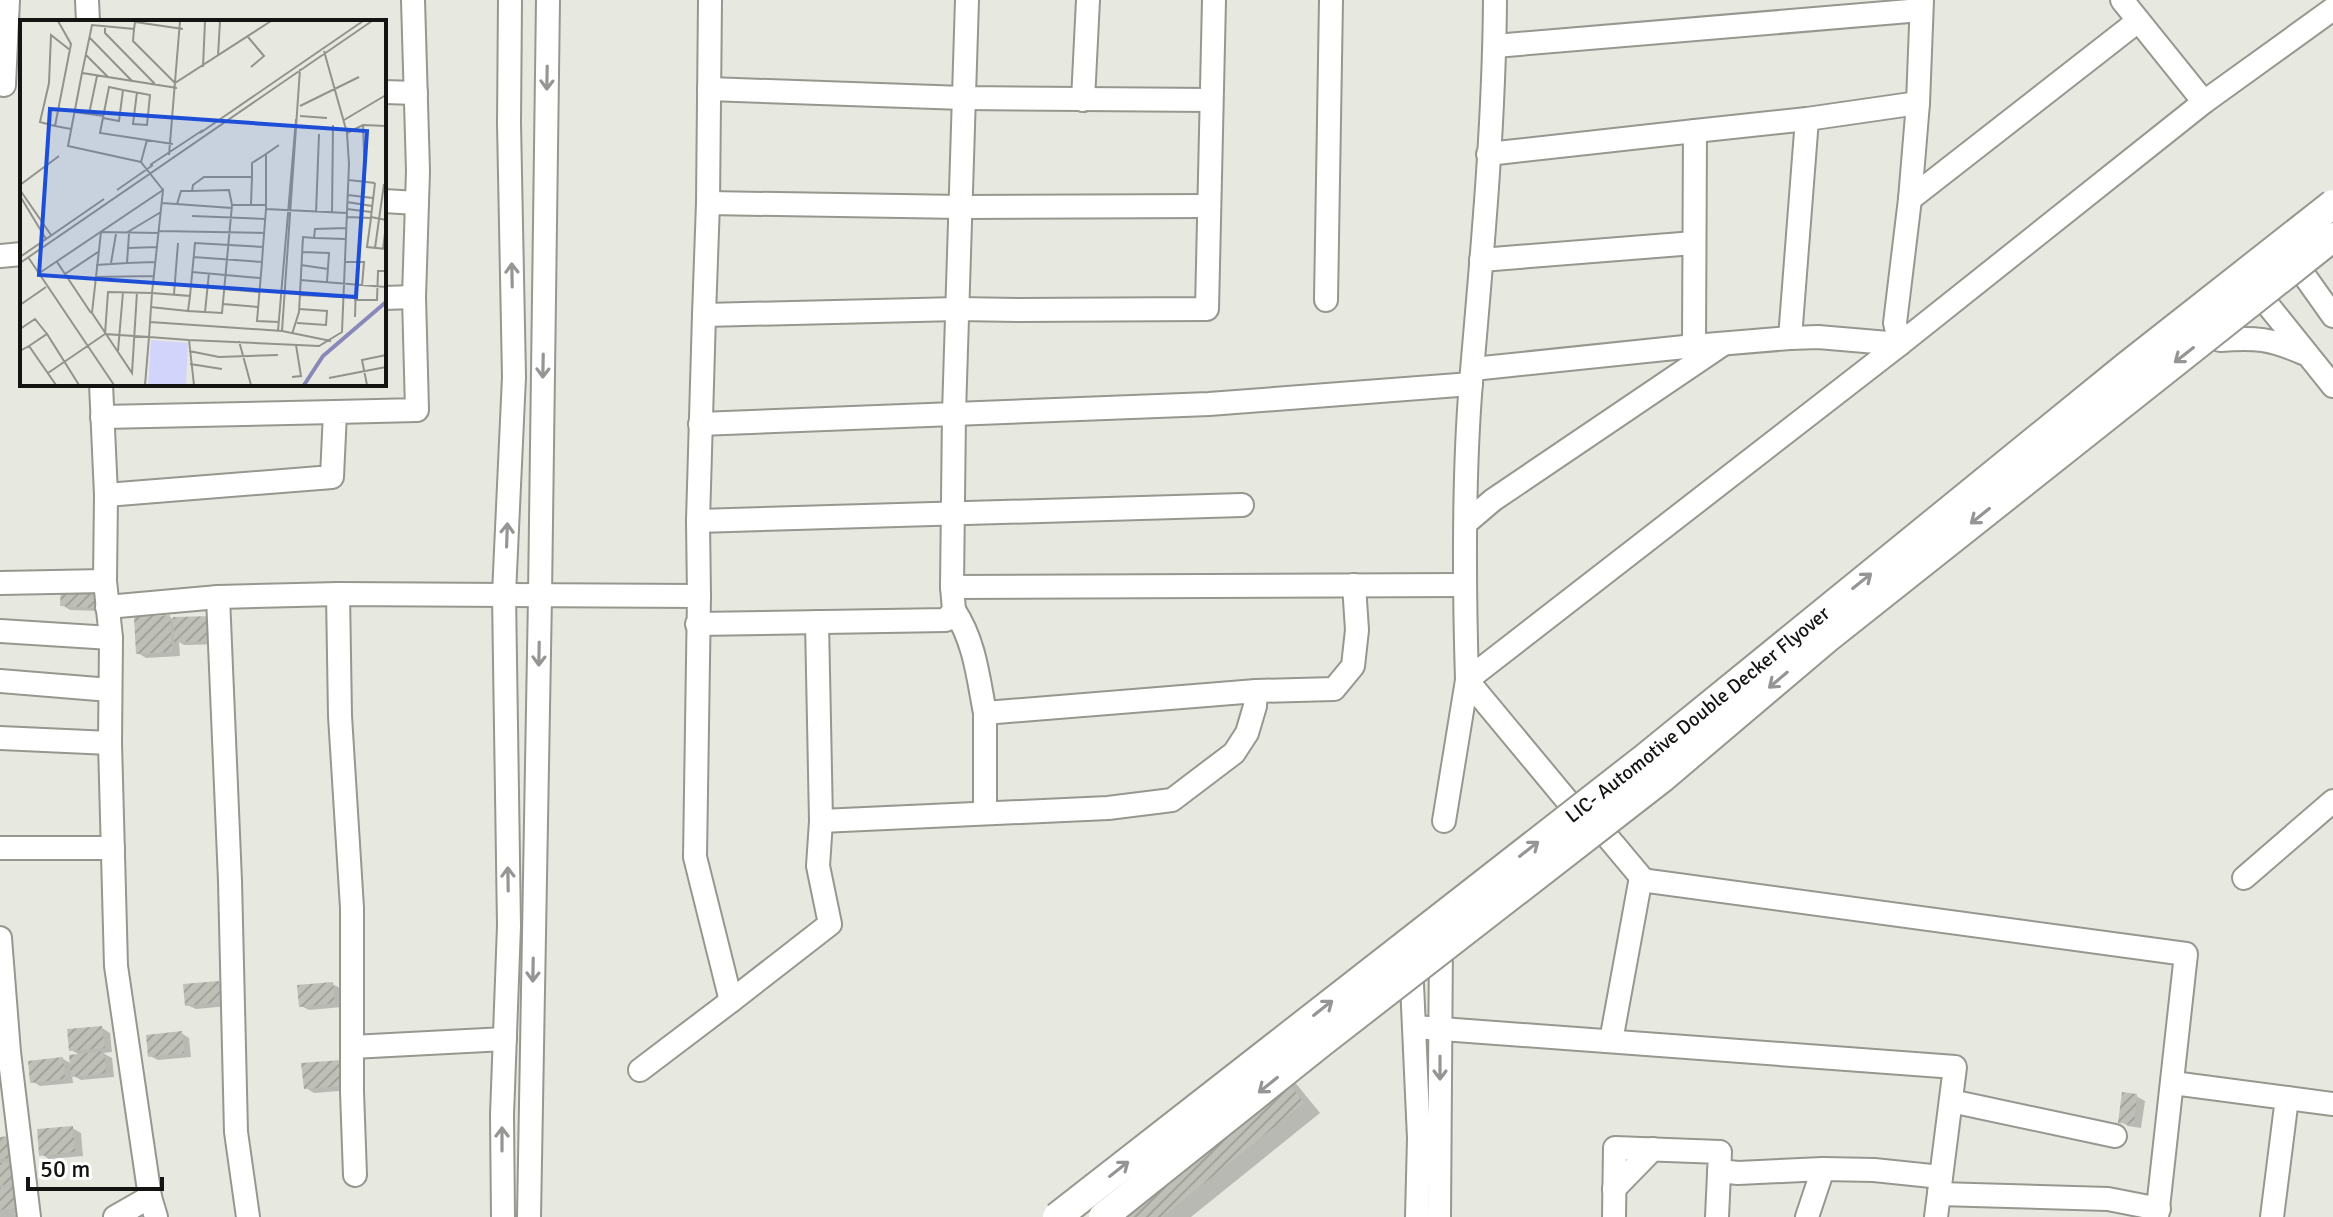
<svg xmlns="http://www.w3.org/2000/svg" width="2333" height="1217" font-family="Signika,sans-serif">
  <defs>
    <pattern id="building-hatch" width="6" height="6" patternUnits="userSpaceOnUse" patternTransform="scale(2)"><rect width="6" height="6" fill="#bebfb6"/><path d="M-1 1l2-2M0 6l6-6M5 7l2-2" fill="none" stroke="#a2a39b"/></pattern>
  </defs>
  <rect width="100%" height="100%" fill="#e7e8e0"/>
  <g fill="#0003">
    <path d="M103 594V611L70 610 62 605Z"/>
    <path d="M170 617 173 619 223 644 184 645 179 642 180 656 146 658 138 653Z"/>
    <path d="M218 983 227 987 228 1006 196 1009 187 1005Z"/>
    <path d="M332 984 340 988 342 1007 309 1010 301 1006Z"/>
    <path d="M102 1028 110 1033 112 1052 103 1053 112 1058 114 1077 81 1080 72 1075 73 1083 40 1086 32 1081 63 1059 72 1064 80 1055 71 1050Z"/>
    <path d="M181 1033 189 1038 191 1057 158 1060 150 1056Z"/>
    <path d="M349 1066 352 1090 314 1093 306 1088Z"/>
    <path d="M1289 1075 1320 1113 1191 1217H1125Z"/>
    <path d="M2136 1096 2145 1101 2141 1128 2128 1126 2120 1121Z"/>
    <path d="M72 1128 81 1133 83 1156 49 1159 41 1154Z"/>
    <path d="M10 1138 24 1212 14 1213 21 1217H0V1139Z"/>
  </g>
  <g fill="url(#building-hatch)">
    <path d="M61 586 96 588 95 608 60 606Z"/>
    <path d="M170 615 172 652 136 654 134 617Z"/>
    <path d="M215 616 216 641 174 642 173 617Z"/>
    <path d="M219 981 221 1002 185 1006 183 984Z"/>
    <path d="M333 982 335 1003 299 1007 297 985Z"/>
    <path d="M102 1026 105 1048 69 1051 67 1029Z"/>
    <path d="M182 1031 184 1053 148 1057 146 1035Z"/>
    <path d="M104 1051 106 1073 71 1077 69 1055Z"/>
    <path d="M63 1057 65 1079 30 1083 28 1061Z"/>
    <path d="M342 1060 344 1086 304 1089 301 1063Z"/>
    <path d="M1272 1062 1304 1103 1162 1217H1123L1105 1196Z"/>
    <path d="M2122 1092 2137 1094 2134 1124 2118 1123Z"/>
    <path d="M73 1126 75 1152 39 1156 37 1129Z"/>
    <path d="M10 1136 12 1158 0 1159V1137Z"/>
    <path d="M13 1162 15 1184 0 1185V1163Z"/>
    <path d="M15 1186 17 1208 0 1210V1188Z"/>
  </g>
  <g fill="none" stroke-linecap="round" stroke-linejoin="round">
    <g stroke="#96978f" stroke-width="26">
      <g id="minor">
        <path d="M87 0 88 22"/>
        <path d="M1495 0C1494 127 1482 255 1471 382 1463 480 1464 582 1467 680L1900 344 2204 102 2333 9"/>
        <path d="M2122 0 2204 102"/>
        <path d="M1495 46 1921 10"/>
        <path d="M4 85 8 0"/>
        <path d="M709 89 963 98 1211 100"/>
        <path d="M384 92 416 93"/>
        <path d="M1083 100 1088 0"/>
        <path d="M1695 131 1807 119 1918 103"/>
        <path d="M1488 154 1695 131 1694 346"/>
        <path d="M1910 199 2138 21"/>
        <path d="M384 201 417 203"/>
        <path d="M708 203 710 0"/>
        <path d="M2289 254 2333 316"/>
        <path d="M0 256 22 254"/>
        <path d="M1481 260 1694 243"/>
        <path d="M2251 284 2333 386"/>
        <path d="M384 298 414 297"/>
        <path d="M1326 300 1331 0"/>
        <path d="M704 315 708 203 962 207 1209 206"/>
        <path d="M1790 338 1807 119"/>
        <path d="M2220 340C2256 337 2271 339 2303 353"/>
        <path d="M1473 369 1694 346 1790 338 1818 337 1900 344 1895 323 1910 199 1918 103 1922 0"/>
        <path d="M101 384 106 495 105 581 111 638 110 743 116 966 150 1197 156 1217"/>
        <path d="M102 417 335 412"/>
        <path d="M700 424 1209 404 1471 384"/>
        <path d="M106 495 332 477 335 412 417 410 414 297 418 171 413 0"/>
        <path d="M698 521 1242 505"/>
        <path d="M1466 523 1493 500 1722 345"/>
        <path d="M0 583 105 581"/>
        <path d="M952 587 1464 585"/>
        <path d="M338 594 340 716 352 908V1092L355 1175"/>
        <path d="M699 596 698 521 704 315 958 309 1018 310 1207 309 1214 0"/>
        <path d="M218 597 230 881 236 1132 248 1217"/>
        <path d="M107 607 218 597 338 594 699 596 695 857 731 1001 640 1070"/>
        <path d="M817 622 821 821 1108 808 1172 800 1234 753 1247 733 1255 706 1256 691 985 713C978 677 975 642 954 610"/>
        <path d="M697 624 946 620 954 610 952 587 954 413 967 0"/>
        <path d="M0 631 111 638"/>
        <path d="M1467 680 1570 804 1605 834 1641 877 1611 1041"/>
        <path d="M0 681 110 690"/>
        <path d="M1256 691 1334 689 1353 666 1357 630 1354 585"/>
        <path d="M985 713V813"/>
        <path d="M0 738 110 743"/>
        <path d="M1444 821 1467 680"/>
        <path d="M0 848H113"/>
        <path d="M2244 878 2333 801"/>
        <path d="M1641 880 2186 954 2157 1217"/>
        <path d="M0 938 9 1052 29 1217"/>
        <path d="M1411 962 1419 1138 1417 1217"/>
        <path d="M731 1001 830 924 818 866 821 821"/>
        <path d="M1415 1027 1955 1067 1936 1217"/>
        <path d="M352 1047 505 1039"/>
        <path d="M2173 1083 2287 1098 2272 1217"/>
        <path d="M2287 1098 2333 1104"/>
        <path d="M1951 1101 2115 1136"/>
        <path d="M1719 1171 1738 1173 1823 1169"/>
        <path d="M1614 1189 1653 1149"/>
        <path d="M1939 1194 2108 1199 2159 1209"/>
        <path d="M115 1217 150 1197"/>
        <path d="M503 1217 502 1115 509 926 504 594 514 377 509 123 510 0"/>
        <path d="M529 1217 540 596 548 0"/>
        <path d="M1439 1217 1441 940"/>
        <path d="M1614 1217 1615 1148 1720 1152 1717 1217"/>
        <path d="M1807 1217 1823 1169 1874 1170 1941 1177"/>
      </g>
    </g>
    <use href="#minor" stroke="#fff" stroke-width="22"/>
    <g stroke="#545450" stroke-width="8">
      <path id="rail" d="M1076 1217 1358 992 1526 867 1659 760 1891 566 2333 214"/>
    </g>
    <use href="#rail" stroke="#fffffe" stroke-width="5" stroke-dasharray="15" stroke-linecap="butt"/>
    <g stroke="#96978f" stroke-width="32" stroke-linecap="butt">
      <g id="major-bridge">
        <path id="s1" d="M1057 1217 1645 758 2127 366 2333 204"/>
        <path d="M1103 1217 1322 1042 1662 778 1826 639 2333 237"/>
      </g>
    </g>
    <use href="#major-bridge" stroke="#fff" stroke-width="28"/>
  </g>
  <defs><path id="oneway-shaft" d="M-6 0H5M1.5-3L5.5 0L1.5 3" fill="none" stroke-width="1.6" stroke-linecap="round" stroke-linejoin="round" transform="scale(2)"/></defs>
  <g stroke="#959594">
    <use href="#oneway-shaft" transform="translate(547 78) rotate(91)"/>
    <use href="#oneway-shaft" transform="translate(512 275) rotate(-91)"/>
    <use href="#oneway-shaft" transform="translate(2184 355) rotate(142)"/>
    <use href="#oneway-shaft" transform="translate(543 366) rotate(91)"/>
    <use href="#oneway-shaft" transform="translate(1980 516) rotate(141)"/>
    <use href="#oneway-shaft" transform="translate(507 535) rotate(-88)"/>
    <use href="#oneway-shaft" transform="translate(1862 581) rotate(-39)"/>
    <use href="#oneway-shaft" transform="translate(539 654) rotate(91)"/>
    <use href="#oneway-shaft" transform="translate(1778 680) rotate(140)"/>
    <use href="#oneway-shaft" transform="translate(1529 849) rotate(-38)"/>
    <use href="#oneway-shaft" transform="translate(508 879) rotate(-91)"/>
    <use href="#oneway-shaft" transform="translate(533 970) rotate(91)"/>
    <use href="#oneway-shaft" transform="translate(1323 1008) rotate(-38)"/>
    <use href="#oneway-shaft" transform="translate(1440 1068) rotate(90)"/>
    <use href="#oneway-shaft" transform="translate(1268 1085) rotate(141)"/>
    <use href="#oneway-shaft" transform="translate(502 1139) rotate(-90)"/>
    <use href="#oneway-shaft" transform="translate(1119 1169) rotate(-38)"/>
  </g>
  <g text-anchor="middle" dominant-baseline="central" stroke-width="7" stroke-linejoin="round" paint-order="stroke">
    <g font-size="20" fill="#141412" stroke="#fffffe">
      <text stroke="none"><textPath href="#s1" startOffset="814">LIC- Automotive Double Decker Flyover</textPath></text>
    </g>
  </g>
  <g transform="translate(20 20)">
    <rect width="366" height="366" fill="#e7e8e0"/>
    <path d="M131 320 168 323 166 365H128Z" fill="#d3d4fc"/>
    <path fill="none" stroke="#8888b9" stroke-width="4" d="M284 365 303 336 366 282"/>
    <path fill="none" stroke="#93938e" stroke-width="2" d="M38 1 51 24 35 106 51 109M85 6V13L135 64M114 9 115 2 163 9M228 17 244 36 231 47M70 18 112 61M66 35 88 57M198 36 200 1M183 47 185 1M62 53 72 5 114 9 113 21 155 63 251 1M117 72 113 104 127 105 130 75 103 70 89 67 80 113 153 124M280 86 339 57M54 92 84 96M69 94 77 56M280 96 307 98M83 98 99 101 103 70M324 100 366 75M343 105 345 162M35 106 20 102 29 63 31 15 50 30M180 113 343 1M327 113 343 105 366 106M127 120 121 142 143 170M259 125 246 134V189L327 193M149 135 160 1M121 142 48 126 62 53 157 68M130 145 183 110M232 157V143L246 134M329 160 355 163M355 163 351 197 366 200M0 165 39 136M0 170 31 215M97 170 133 145M328 175 353 178M0 176 26 219M327 182 352 186M142 183 212 188M157 184 161 171H172M212 185 209 170 172 171 173 165 184 157H232L231 184M327 189 351 192M296 193 299 114M312 194 313 105M172 196 246 199M327 197 351 198 347 227 366 229M139 211 245 213M106 213 141 192M109 214 107 243 135 242M294 218 326 219M108 228 137 227M355 228 364 164M363 229 366 205M282 232 309 233 307 262M0 237 84 179M8 237 94 365M173 237 242 242 243 227M37 242 71 293M242 242 237 301 259 302M325 242H344L342 266M0 243 352 1M91 243 96 214M76 245 107 243M281 245 308 249M172 252 240 258M18 254 143 170 132 273 170 276 168 291 202 293 212 185H247M45 254 78 232M75 257 133 256M280 260 366 267M204 269 239 272M117 272 112 353 72 293 81 212 139 213M154 274 158 223M280 275 324 277M170 276 175 223 243 227 246 189M334 280H357L358 251H366M203 284 238 287M0 285 26 267M130 287 168 291M185 292 189 253M335 297 336 265M130 302 262 311 311 321M277 303 306 305 307 291 279 289M0 309 15 299 27 314M258 311 276 99M262 311 280 49M272 314 279 292 283 217 294 218 295 209 326 208M169 320 174 365M219 321 231 365M9 326 27 314 59 365M0 331 9 326 36 365M98 331 103 272M169 331 199 337 258 335M170 344 202 349M28 353 85 314M272 357 281 356 276 325M309 358 366 347M125 365 129 317 132 273 88 272 85 314 129 317 169 320 299 326 322 312 329 144 327 113 304 31M347 365 342 340 366 335"/>
    <path fill="#1d4ed8" fill-opacity="0.15" stroke="#1d4ed8" stroke-width="4" d="M30 89 347 111 336 277 19 255Z"/>
    <rect width="366" height="366" fill="none" stroke="#141412" stroke-width="4"/>
  </g>
  <path d="M28 1177v12h134v-12" fill="none" stroke="#141412" stroke-width="4"/>
  <text x="40" y="1177" font-size="24" fill="#141412" stroke="#fffffe" stroke-width="6" paint-order="stroke">50 m</text>
</svg>
